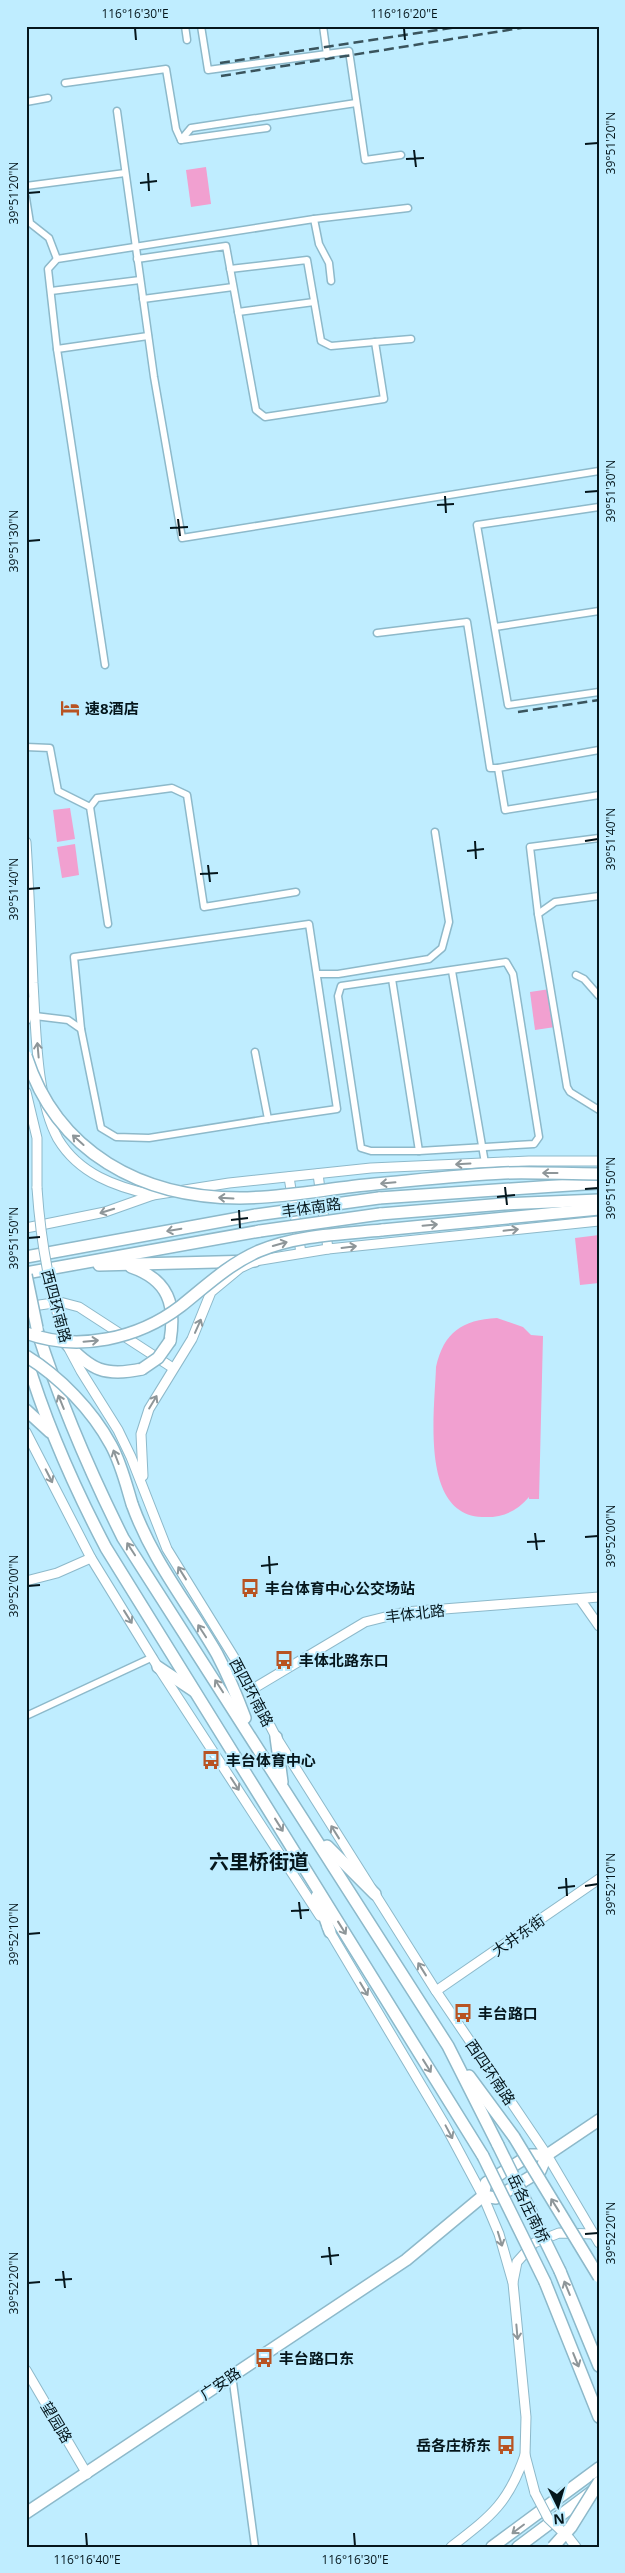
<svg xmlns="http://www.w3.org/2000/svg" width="625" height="2573" font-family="'Open Sans','Noto Sans SC',sans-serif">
  <rect width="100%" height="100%" fill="#bfedff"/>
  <g fill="#f1a0d0">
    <path d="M206 167 211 204 191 207 186 170Z"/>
    <path d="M70 808 75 839 57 842 53 810Z"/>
    <path d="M75 844 79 875 62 878 57 847Z"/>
    <path d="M550 989 555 1027 535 1030 530 992Z"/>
    <path d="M599 1235V1283L580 1285 575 1238Z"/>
    <path d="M497 1318 523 1327 531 1335 543 1336 539 1499H529V1497C516 1512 502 1518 482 1517 419 1514 435 1408 436 1367 444 1332 462 1320 497 1318Z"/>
  </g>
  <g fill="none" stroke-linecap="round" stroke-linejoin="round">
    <g stroke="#8db9ca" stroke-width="9">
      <g id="street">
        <path d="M185 26 187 40"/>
        <path d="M201 26 208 70 349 51 365 160 401 155"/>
        <path d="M323 26 327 55"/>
        <path d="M65 83 166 69 176 129 181 140 191 128 356 103"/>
        <path d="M26 102 48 98"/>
        <path d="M117 111 154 377 182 538 599 471"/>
        <path d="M181 140 267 128"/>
        <path d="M26 186 125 173"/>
        <path d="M26 198 30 223 49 238 57 259"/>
        <path d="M314 219 319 244 329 263 331 281"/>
        <path d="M137 259 226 246 256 410 265 417 384 399 375 342 411 339"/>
        <path d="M230 269 307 260 321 341 331 346 375 342"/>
        <path d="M51 291 140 280"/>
        <path d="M143 299 233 287"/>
        <path d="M238 312 314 302"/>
        <path d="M57 349 148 336"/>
        <path d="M599 507 477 525 508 705 599 692"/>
        <path d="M495 627 599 611"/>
        <path d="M377 633 467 622 490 768H498"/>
        <path d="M105 665 57 349 48 269 57 259 314 219 408 208"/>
        <path d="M26 747 50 748 58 791 90 807 108 924"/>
        <path d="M599 750 498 768 505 810 599 795"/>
        <path d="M90 807 97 798 172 788 187 795 204 907 296 892"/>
        <path d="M599 896 555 902 538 914 567 1087 570 1092 599 1110"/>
        <path d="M538 914 530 847 599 838"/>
        <path d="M506 962 513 974 539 1137 534 1144 419 1151H371L361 1148 338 996 341 986Z"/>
        <path d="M452 971 485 1163"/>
        <path d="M317 974H338L429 959 442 948 449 922 435 832"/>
        <path d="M576 975 584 979 599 996"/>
        <path d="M392 979 419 1151"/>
        <path d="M35 1016 68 1020 81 1029 101 1128 116 1137 149 1138 268 1119 255 1052"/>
        <path d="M81 1029 74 957 309 924 337 1109 268 1119"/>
        <path d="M26 1716 153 1657"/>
        <path d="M232 2375 255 2547"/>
      </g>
    </g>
    <g stroke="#8db9ca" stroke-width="11">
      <g id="secondary">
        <path d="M26 842C29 889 31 936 33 983 36 1029 36 1099 58 1139 79 1174 116 1187 153 1195"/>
        <path d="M26 1020 32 1001"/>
        <path d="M26 1092 37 1138V1188"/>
        <path d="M318 1174 328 1249"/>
        <path d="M289 1177 301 1253"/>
        <path d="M26 1228 105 1212 153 1195 229 1183 371 1168 529 1161H599"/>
        <path d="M26 1307 60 1302 79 1307 173 1368"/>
        <path d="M59 1320 66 1343 81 1371 118 1430 131 1457 167 1549 240 1667 276 1737 436 1991 547 2155 599 2243"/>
        <path d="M26 1432 91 1558 158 1667 320 1916"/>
        <path d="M143 1476 141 1434 149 1409 192 1339 211 1292 240 1268 255 1261 328 1249 599 1221"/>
        <path d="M26 1581 57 1573 91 1558"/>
        <path d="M580 1599 599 1626"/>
        <path d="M251 1690 365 1622 405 1612 599 1597"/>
        <path d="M327 1927 445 2125 483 2196 499 2234 513 2283 526 2417 525 2455 535 2493"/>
        <path d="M436 1991 599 1879"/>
        <path d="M513 2282 517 2262 534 2243 559 2233 594 2234"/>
        <path d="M26 2370 87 2474"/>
        <path d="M569 2538 576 2547"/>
        <path d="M451 2547C491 2516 508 2504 525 2455"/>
      </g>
    </g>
    <g stroke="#8db9ca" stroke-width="14">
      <g id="highway">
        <path d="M379 1198 599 1183"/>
        <path d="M380 1214 504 1204 599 1200"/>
        <path d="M382 1230 599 1209"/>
        <path d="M26 1257 256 1215"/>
        <path d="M99 1265 255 1261"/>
        <path d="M131 1267C169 1280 176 1305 170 1341"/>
        <path d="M26 1273 260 1231"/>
        <path d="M37 1330C60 1402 89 1470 123 1538L448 2046 498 2145"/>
        <path d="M66 1343C91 1370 105 1377 142 1369"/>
        <path d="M26 1357C46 1424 74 1487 106 1548L483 2156"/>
        <path d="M26 1410 50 1432"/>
        <path d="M132 1504C153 1562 187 1602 217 1654 228 1675 237 1696 245 1718"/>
        <path d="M158 1667 194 1691"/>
        <path d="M276 1737 282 1782"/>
        <path d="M327 1846 375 1894"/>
        <path d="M317 1896 330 1932"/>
        <path d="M469 2076 514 2137"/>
        <path d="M547 2155 599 2120"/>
        <path d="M483 2196 496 2198 540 2171 547 2155"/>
        <path d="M483 2196 486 2183 530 2155H547"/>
        <path d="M560 2271 599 2366"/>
        <path d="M545 2282 599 2417"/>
        <path d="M26 2513 406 2260 483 2196"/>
        <path d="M492 2547 599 2468"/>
        <path d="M518 2547 593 2491"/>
      </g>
    </g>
    <use href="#street" stroke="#fff" stroke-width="6"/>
    <use href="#secondary" stroke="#fff" stroke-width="9"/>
    <use href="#highway" stroke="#fff" stroke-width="11"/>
    <g stroke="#3a545d" stroke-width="2.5" stroke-dasharray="10 5" stroke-linecap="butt">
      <path d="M220 63 464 26"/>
      <path d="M221 76 533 26"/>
      <path d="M518 712 599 700"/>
    </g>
    <g stroke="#8db9ca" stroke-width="11" stroke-linecap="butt">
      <g id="secondary-bridge">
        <path d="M37 1188C40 1233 47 1276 59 1320"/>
        <path d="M535 2493 548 2518 569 2538"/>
      </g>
    </g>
    <g stroke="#8db9ca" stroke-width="14" stroke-linecap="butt">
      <g id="highway-bridge">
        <path d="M26 1056C57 1153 142 1198 240 1198 285 1198 330 1188 375 1184 418 1180 461 1175 504 1173 535 1172 567 1174 599 1174"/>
        <path d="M256 1215 379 1198"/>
        <path d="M260 1231 380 1214"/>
        <path d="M26 1275 37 1328"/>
        <path d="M26 1333C78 1352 138 1339 181 1306 206 1286 229 1264 259 1251 297 1235 341 1234 382 1230"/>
        <path d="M26 1356C60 1377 92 1410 111 1445 121 1463 126 1484 132 1504"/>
        <path d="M142 1369 158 1358 170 1341"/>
        <path d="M514 2137 599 2277"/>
        <path d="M498 2145 560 2271"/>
        <path d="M483 2156 545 2282"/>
        <path d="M553 2547 571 2527 599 2482"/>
      </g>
    </g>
    <use href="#secondary-bridge" stroke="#fff" stroke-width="9"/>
    <use href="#highway-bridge" stroke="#fff" stroke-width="11"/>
  </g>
  <defs><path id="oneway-shaft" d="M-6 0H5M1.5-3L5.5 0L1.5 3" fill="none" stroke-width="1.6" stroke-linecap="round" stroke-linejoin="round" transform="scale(1.25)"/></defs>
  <g stroke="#8e9699">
    <use href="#oneway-shaft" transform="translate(38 1050) rotate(-95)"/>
    <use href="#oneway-shaft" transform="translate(78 1140) rotate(-138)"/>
    <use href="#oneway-shaft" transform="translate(463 1164) rotate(177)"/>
    <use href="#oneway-shaft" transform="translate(550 1173) rotate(-180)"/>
    <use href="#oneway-shaft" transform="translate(388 1183) rotate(175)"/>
    <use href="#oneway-shaft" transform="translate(226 1198) rotate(-177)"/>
    <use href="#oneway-shaft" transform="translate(107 1211) rotate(163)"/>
    <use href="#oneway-shaft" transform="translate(430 1225) rotate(-5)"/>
    <use href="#oneway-shaft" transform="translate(174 1230) rotate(170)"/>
    <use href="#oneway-shaft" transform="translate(511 1230) rotate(-6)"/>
    <use href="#oneway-shaft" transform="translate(280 1244) rotate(-16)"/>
    <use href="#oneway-shaft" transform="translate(349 1247) rotate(-7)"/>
    <use href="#oneway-shaft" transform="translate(198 1326) rotate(-66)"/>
    <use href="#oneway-shaft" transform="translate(91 1341) rotate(-5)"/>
    <use href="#oneway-shaft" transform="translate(61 1402) rotate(-112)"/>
    <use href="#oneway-shaft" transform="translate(153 1402) rotate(-59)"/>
    <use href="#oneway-shaft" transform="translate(116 1457) rotate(-111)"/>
    <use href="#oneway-shaft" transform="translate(49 1476) rotate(63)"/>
    <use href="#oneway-shaft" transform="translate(131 1549) rotate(-123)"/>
    <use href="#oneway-shaft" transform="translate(182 1573) rotate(-122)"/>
    <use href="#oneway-shaft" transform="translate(128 1617) rotate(58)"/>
    <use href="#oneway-shaft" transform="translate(202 1631) rotate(-123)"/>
    <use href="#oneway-shaft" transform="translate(219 1686) rotate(-123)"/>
    <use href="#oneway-shaft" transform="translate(235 1784) rotate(57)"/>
    <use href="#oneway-shaft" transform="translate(279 1825) rotate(58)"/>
    <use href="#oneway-shaft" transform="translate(335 1832) rotate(-122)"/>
    <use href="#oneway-shaft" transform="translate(342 1928) rotate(58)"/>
    <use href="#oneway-shaft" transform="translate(422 1969) rotate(-122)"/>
    <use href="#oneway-shaft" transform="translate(364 1989) rotate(59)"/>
    <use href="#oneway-shaft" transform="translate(427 2066) rotate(58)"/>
    <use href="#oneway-shaft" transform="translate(449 2132) rotate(62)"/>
    <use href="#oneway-shaft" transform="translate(555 2205) rotate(-122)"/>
    <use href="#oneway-shaft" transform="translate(500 2239) rotate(73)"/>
    <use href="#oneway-shaft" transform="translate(567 2288) rotate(-112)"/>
    <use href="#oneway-shaft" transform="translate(517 2332) rotate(85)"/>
    <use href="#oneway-shaft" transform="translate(576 2360) rotate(68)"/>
    <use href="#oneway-shaft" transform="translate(518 2529) rotate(143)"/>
  </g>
  <path fill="none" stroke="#05161c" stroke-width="2" d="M135 28 136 40M404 28 405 40M585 144 598 143M414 150 416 167M406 159 424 158M148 173 149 191M140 183 157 181M28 193 40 192M585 492 598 491M445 496 446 513M437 505 454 504M178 519 180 536M170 528 188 527M28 541 40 540M475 841 476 859M585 841 598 839M467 851 484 849M208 865 210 882M200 874 218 873M28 889 40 888M505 1187 507 1205M585 1189 598 1188M497 1197 515 1195M239 1210 240 1228M231 1220 248 1218M28 1238 40 1237M535 1533 537 1550M585 1537 598 1536M527 1542 545 1541M269 1556 270 1574M261 1566 278 1564M28 1586 40 1585M566 1878 567 1896M585 1886 598 1884M558 1888 575 1886M299 1902 301 1919M291 1911 309 1910M28 1934 40 1933M585 2234 598 2233M329 2247 331 2265M321 2257 339 2255M63 2271 65 2288M55 2280 72 2279M28 2283 40 2282M86 2533 87 2546M354 2533 355 2546"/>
  <defs>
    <g id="hotel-bare" transform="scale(1.5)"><path d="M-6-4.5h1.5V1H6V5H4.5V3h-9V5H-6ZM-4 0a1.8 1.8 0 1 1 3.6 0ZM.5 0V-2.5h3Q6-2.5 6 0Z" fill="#b85322" stroke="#bfedff" stroke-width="2.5" paint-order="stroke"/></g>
    <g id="bus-bare" transform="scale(1.5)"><path d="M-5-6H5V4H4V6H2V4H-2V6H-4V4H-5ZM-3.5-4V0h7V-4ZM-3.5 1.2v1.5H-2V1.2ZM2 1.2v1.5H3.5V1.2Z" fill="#b85322" stroke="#bfedff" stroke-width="2.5" paint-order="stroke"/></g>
  </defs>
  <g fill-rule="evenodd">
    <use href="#hotel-bare" x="70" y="708"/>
    <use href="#bus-bare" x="250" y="1588"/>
    <use href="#bus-bare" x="284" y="1660"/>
    <use href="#bus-bare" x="211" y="1760"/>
    <use href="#bus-bare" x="463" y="2013"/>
    <use href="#bus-bare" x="264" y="2358"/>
    <use href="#bus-bare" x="506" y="2445"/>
  </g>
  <g text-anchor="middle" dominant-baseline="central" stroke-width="4" stroke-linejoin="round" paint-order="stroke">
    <g font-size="15" font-weight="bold" fill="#05161c" stroke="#bfedff" text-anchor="start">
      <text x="85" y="708">速8酒店</text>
      <text x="265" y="1588">丰台体育中心公交场站</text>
      <text x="299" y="1660">丰体北路东口</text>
      <text x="226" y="1760">丰台体育中心</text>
      <text x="478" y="2013">丰台路口</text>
      <text x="279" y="2358">丰台路口东</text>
      <text x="491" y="2445" text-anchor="end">岳各庄桥东</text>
    </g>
    <g font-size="15" fill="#05161c" stroke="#bfedff">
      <text transform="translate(311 1207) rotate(-8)">丰体南路</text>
      <text transform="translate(57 1306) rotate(75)">西四环南路</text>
      <text transform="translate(415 1613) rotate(-7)">丰体北路</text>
      <text transform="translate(252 1692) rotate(62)">西四环南路</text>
      <text transform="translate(518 1935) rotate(-35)">大井东街</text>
      <text transform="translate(491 2072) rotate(56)">西四环南路</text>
      <text transform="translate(529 2208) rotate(64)">岳各庄南桥</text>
      <text transform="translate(220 2383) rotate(-34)">广安路</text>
      <text transform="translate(57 2422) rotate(59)">望园路</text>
    </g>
    <g font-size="20" font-weight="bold" fill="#05161c" stroke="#bfedff">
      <text x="259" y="1861">六里桥街道</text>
    </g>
  </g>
  <rect width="625" height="2573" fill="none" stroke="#bfedff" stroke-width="55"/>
  <g transform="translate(558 2506) rotate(175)" stroke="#bfedff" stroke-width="4" paint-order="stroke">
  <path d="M0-4L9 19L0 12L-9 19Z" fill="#05161c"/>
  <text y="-8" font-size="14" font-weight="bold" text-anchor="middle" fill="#05161c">N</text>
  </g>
  <rect x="28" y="28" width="570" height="2518" fill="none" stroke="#05161c" stroke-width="2"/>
  <g font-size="12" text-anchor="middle" fill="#05161c">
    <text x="135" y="18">116°16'30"E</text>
    <text x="404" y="18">116°16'20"E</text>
    <text transform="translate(611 143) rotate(-90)" y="4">39°51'20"N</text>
    <text transform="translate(14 193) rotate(-90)" y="4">39°51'20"N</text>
    <text transform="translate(611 491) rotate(-90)" y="4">39°51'30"N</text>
    <text transform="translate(14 541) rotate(-90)" y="4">39°51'30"N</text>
    <text transform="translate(611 839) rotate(-90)" y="4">39°51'40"N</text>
    <text transform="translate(14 889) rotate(-90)" y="4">39°51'40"N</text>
    <text transform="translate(611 1188) rotate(-90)" y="4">39°51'50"N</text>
    <text transform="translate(14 1238) rotate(-90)" y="4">39°51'50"N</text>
    <text transform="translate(611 1536) rotate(-90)" y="4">39°52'00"N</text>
    <text transform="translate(14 1586) rotate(-90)" y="4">39°52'00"N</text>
    <text transform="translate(611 1884) rotate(-90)" y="4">39°52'10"N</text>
    <text transform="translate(14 1934) rotate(-90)" y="4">39°52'10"N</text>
    <text transform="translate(611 2233) rotate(-90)" y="4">39°52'20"N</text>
    <text transform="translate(14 2283) rotate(-90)" y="4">39°52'20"N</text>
    <text x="87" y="2564">116°16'40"E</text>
    <text x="355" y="2564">116°16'30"E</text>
  </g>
</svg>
